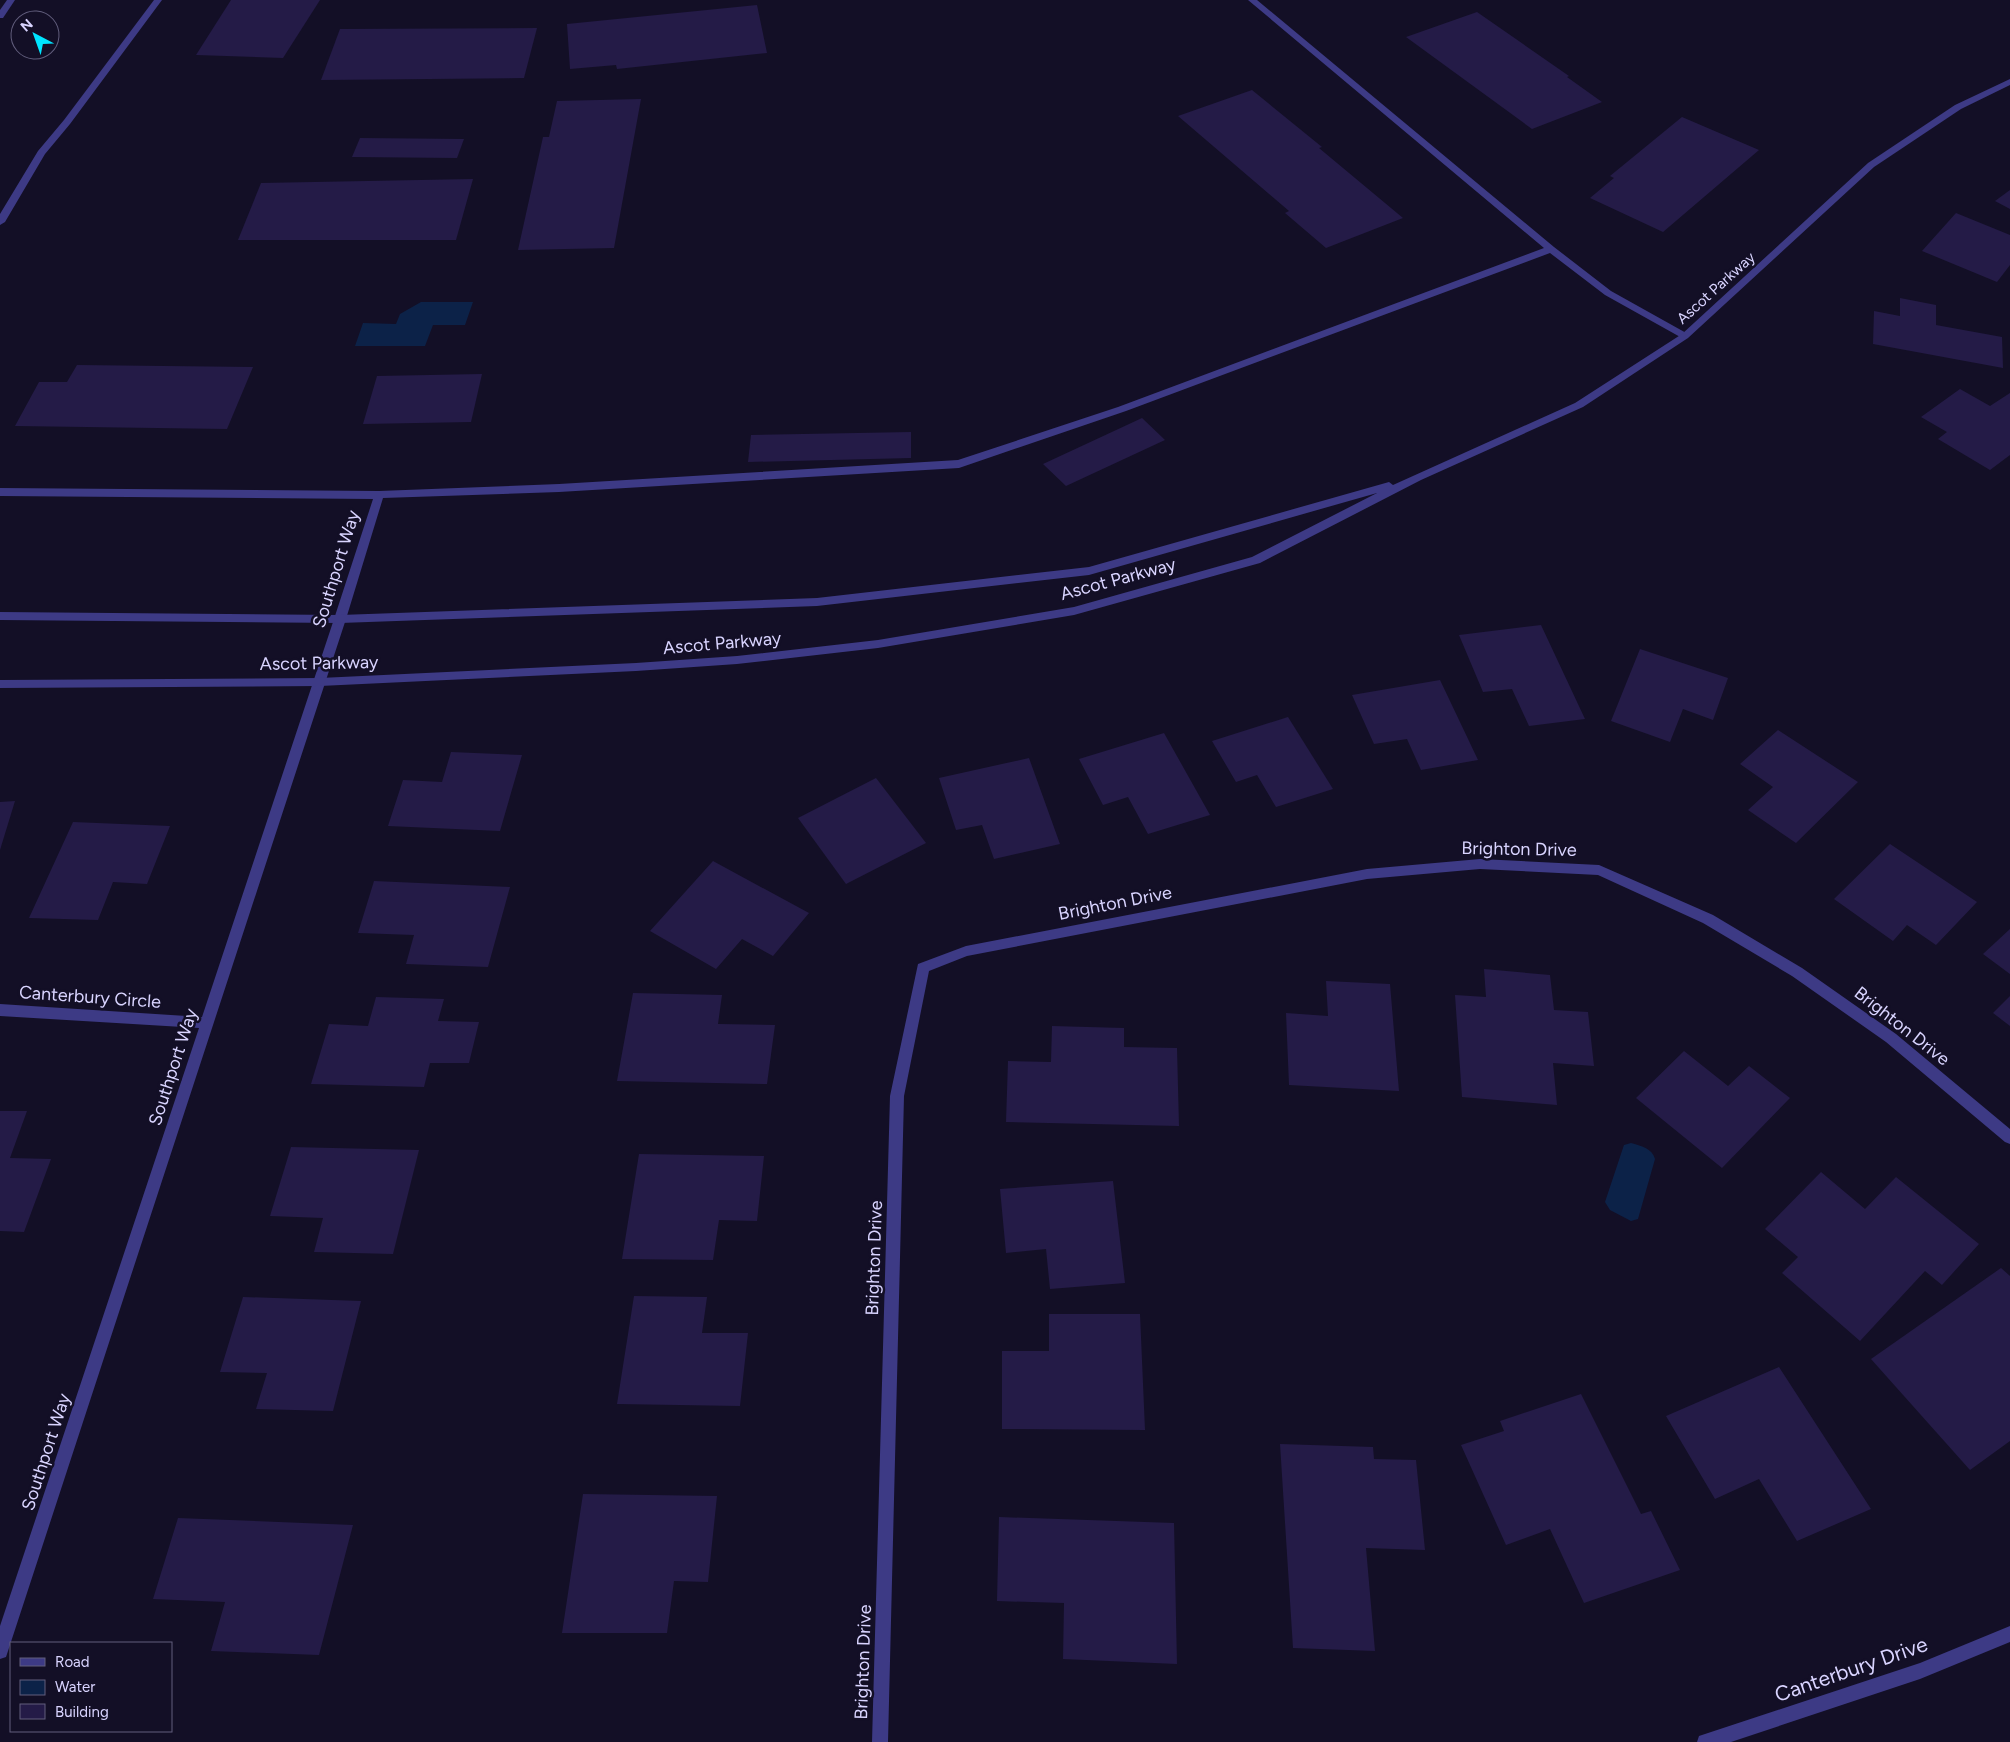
<svg xmlns="http://www.w3.org/2000/svg" width="2010" height="1742" font-family="Figtree,sans-serif">
  <rect width="100%" height="100%" fill="#130f26"/>
  <g fill="#0c2248">
    <path d="M421 302H473L465 325H433L425 346H355L363 323 396 324 400 314Z"/>
    <path d="M1631 1143C1641 1146 1652 1148 1655 1159L1638 1219 1631 1221 1610 1210 1605 1202 1624 1145Z"/>
  </g>
  <g fill="#241b47">
    <path d="M231 0H320L283 58 196 55Z"/>
    <path d="M757 5 767 53 617 69 616 65 570 69 567 24Z"/>
    <path d="M1477 12 1569 76 1567 77 1602 102 1532 129 1406 37Z"/>
    <path d="M537 28 524 78 321 80 340 29Z"/>
    <path d="M1252 90 1322 147 1319 148 1403 218 1326 248 1285 213 1289 211 1178 116Z"/>
    <path d="M641 99 614 248 518 250 543 137H549L557 101Z"/>
    <path d="M1682 117 1759 150 1663 232 1590 198 1614 178 1610 176Z"/>
    <path d="M360 138 464 139 457 158 352 157Z"/>
    <path d="M473 179 456 240H238L261 183Z"/>
    <path d="M2010 190V209L1995 201Z"/>
    <path d="M1956 213 2010 235V265L1997 282 1922 251Z"/>
    <path d="M1900 298 1936 305V325L2002 337 2003 368 1873 344 1874 311 1900 316Z"/>
    <path d="M77 365 253 367 227 429 15 426 39 382H67Z"/>
    <path d="M482 374 471 422 363 424 377 376Z"/>
    <path d="M1960 389 1990 406 2010 393V455L1990 470 1938 439 1947 432 1921 417Z"/>
    <path d="M1142 418 1165 440 1066 486 1043 464Z"/>
    <path d="M911 432V458L748 462 751 435Z"/>
    <path d="M1541 625 1585 719 1529 726 1512 689 1483 692 1459 635Z"/>
    <path d="M1640 649 1728 678 1713 720 1683 709 1670 742 1611 721Z"/>
    <path d="M1440 680 1478 760 1421 770 1407 739 1374 744 1352 695Z"/>
    <path d="M1288 717 1333 789 1276 807 1257 775 1236 782 1212 741Z"/>
    <path d="M1778 730 1858 782 1796 843 1748 810 1773 787 1740 764Z"/>
    <path d="M1164 733 1210 815 1148 834 1128 797 1103 805 1079 759Z"/>
    <path d="M451 752 522 755 500 831 388 826 403 780 442 782Z"/>
    <path d="M1029 758 1060 844 994 859 982 825 956 830 939 778Z"/>
    <path d="M876 778 926 843 846 884 798 818Z"/>
    <path d="M15 801 0 850V802Z"/>
    <path d="M73 822 170 826 147 884 113 882 98 920 29 918Z"/>
    <path d="M1890 844 1977 902 1936 945 1907 925 1893 941 1834 899Z"/>
    <path d="M713 861 809 913 773 956 742 939 716 969 650 931Z"/>
    <path d="M374 881 510 887 488 967 406 964 414 935 358 933Z"/>
    <path d="M2010 929V974L1983 954Z"/>
    <path d="M1484 969 1550 975 1554 1010 1588 1012 1594 1066 1553 1063 1557 1105 1462 1097 1455 995 1486 997Z"/>
    <path d="M1326 981 1390 984 1399 1091 1289 1085 1286 1013 1328 1016Z"/>
    <path d="M633 993 722 995 718 1024 775 1025 767 1084 617 1081Z"/>
    <path d="M2010 996V1026L1993 1013Z"/>
    <path d="M376 997 444 999 438 1021 479 1022 469 1063H430L424 1087 311 1084 329 1024 368 1026Z"/>
    <path d="M1052 1026 1124 1028V1047L1177 1048 1179 1126 1006 1122 1008 1061 1051 1062Z"/>
    <path d="M1684 1051 1728 1086 1749 1066 1790 1098 1722 1168 1636 1098Z"/>
    <path d="M0 1111H27L10 1158 51 1159 24 1232 0 1231Z"/>
    <path d="M291 1147 419 1150 393 1254 314 1252 323 1218 270 1216Z"/>
    <path d="M639 1154 764 1156 757 1221 719 1220 713 1260 622 1259Z"/>
    <path d="M1821 1172 1865 1209 1896 1177 1979 1244 1942 1285 1925 1271 1860 1341 1782 1273 1798 1257 1765 1229Z"/>
    <path d="M1113 1181 1125 1283 1050 1289 1046 1249 1006 1253 1000 1189Z"/>
    <path d="M2001 1268 2010 1276V1441L1970 1470 1871 1359Z"/>
    <path d="M634 1296 707 1297 702 1333H748L740 1406 617 1404Z"/>
    <path d="M243 1297 361 1301 333 1411 256 1409 267 1373 220 1372Z"/>
    <path d="M1049 1314H1140L1145 1430 1002 1429V1351H1049Z"/>
    <path d="M1779 1367 1871 1509 1797 1541 1759 1479 1715 1499 1666 1416Z"/>
    <path d="M1581 1394 1641 1514 1651 1511 1680 1570 1584 1603 1550 1529 1506 1545 1461 1445 1504 1431 1500 1421Z"/>
    <path d="M1280 1444 1373 1447 1374 1459 1416 1460 1425 1550 1366 1548 1375 1651 1293 1648Z"/>
    <path d="M583 1494 717 1496 708 1582 674 1581 667 1633H562Z"/>
    <path d="M999 1517 1174 1523 1177 1664 1063 1659 1064 1603 997 1601Z"/>
    <path d="M178 1518 353 1525 319 1655 211 1651 225 1602 153 1599Z"/>
  </g>
  <g fill="none" stroke-linecap="round" stroke-linejoin="round">
    <g fill="#3d3a85" fill-rule="evenodd">
      <path d="M7 0H15L3 18H0V10Z"/>
      <path d="M154 0H162L70 124 45 154 5 222 0 225V214L38 151 64 120Z"/>
      <path d="M1248 0H1257L1554 247 1611 291 1688 334V338H1682L1605 295 1550 253 1126 411 959 468 559 492 383 498 346 619 340 623 334 619 373 499 0 496V488L379 491 559 484 958 460 1118 407 1544 248Z"/>
    </g>
    <g fill="#3d3a85" fill-rule="evenodd">
      <path d="M340 615 346 619 8 1651 6 1657 0 1659V1626L199 1028 0 1016V1004L202 1017 334 619Z"/>
      <path d="M1480 859 1599 865 1713 915 1802 968 1896 1034 2010 1129V1144L2005 1142 1886 1042 1792 976 1703 923 1598 875 1480 869 1367 879 967 956 929 971 904 1096 888 1742H872L890 1096 918 964 966 946 1367 869Z"/>
      <path d="M2010 1626V1642L1920 1679 1731 1742H1697L1699 1736 1705 1734 1920 1663Z"/>
    </g>
    <path fill="#3d3a85" fill-rule="evenodd" d="M2010 79V85L1961 109 1874 167 1688 338 1583 407 1421 480 1260 563 1074 615 878 648 737 664 636 671 320 686 0 688V680L320 678 636 663 737 656 878 640 1074 607 1252 557 1377 493 1089 575 817 606 340 623 0 620V612L340 615 817 598 1089 567 1389 482 1393 485 1575 403 1682 334 1868 163 1955 105Z"/>
  </g>
  <g text-anchor="middle" dominant-baseline="central" stroke-width="5" stroke-linejoin="round" paint-order="stroke">
    <g font-size="15" fill="#d9d4ff" stroke="#130f26">
      <text transform="translate(1716 288) rotate(-42)">Ascot Parkway</text>
    </g>
    <g font-size="18" fill="#d9d4ff" stroke="#130f26">
      <text transform="translate(336 569) rotate(-73)">Southport Way</text>
      <text transform="translate(1118 579) rotate(-15)">Ascot Parkway</text>
      <text transform="translate(722 643) rotate(-5)">Ascot Parkway</text>
      <text transform="translate(319 663) rotate(-1)">Ascot Parkway</text>
      <text transform="translate(1519 849) rotate(1)">Brighton Drive</text>
      <text transform="translate(1115 903) rotate(-11)">Brighton Drive</text>
      <text transform="translate(90 997) rotate(4)">Canterbury Circle</text>
      <text transform="translate(1902 1026) rotate(38)">Brighton Drive</text>
      <text transform="translate(173 1067) rotate(-72)">Southport Way</text>
      <text transform="translate(874 1258) rotate(-88)">Brighton Drive</text>
      <text transform="translate(46 1452) rotate(-72)">Southport Way</text>
      <text transform="translate(863 1662) rotate(-88)">Brighton Drive</text>
    </g>
    <g font-size="21" fill="#d9d4ff" stroke="#130f26">
      <text transform="translate(1851 1669) rotate(-19)">Canterbury Drive</text>
    </g>
  </g>
  <rect x="10" y="1642" width="162" height="90" fill="#130f26" stroke="#625e7d"/>
  <rect x="20" y="1658" width="25" height="8" fill="#3d3a85" stroke="#625e7d"/>
  <text x="55" y="1667" font-size="15" fill="#d9d4ff">Road</text>
  <rect x="20" y="1680" width="25" height="15" fill="#0c2248" stroke="#625e7d"/>
  <text x="55" y="1692" font-size="15" fill="#d9d4ff">Water</text>
  <rect x="20" y="1704" width="25" height="15" fill="#241b47" stroke="#625e7d"/>
  <text x="55" y="1717" font-size="15" fill="#d9d4ff">Building</text>
  <g transform="translate(35 35) rotate(319)"><circle r="24" fill="#130f26" stroke="#625e7d"/>
  <path d="M0-4L9 19L0 12L-9 19Z" fill="#00e5ff"/>
  <text y="-8" font-size="14" font-weight="bold" text-anchor="middle" fill="#d9d4ff">N</text>
  </g>
</svg>
